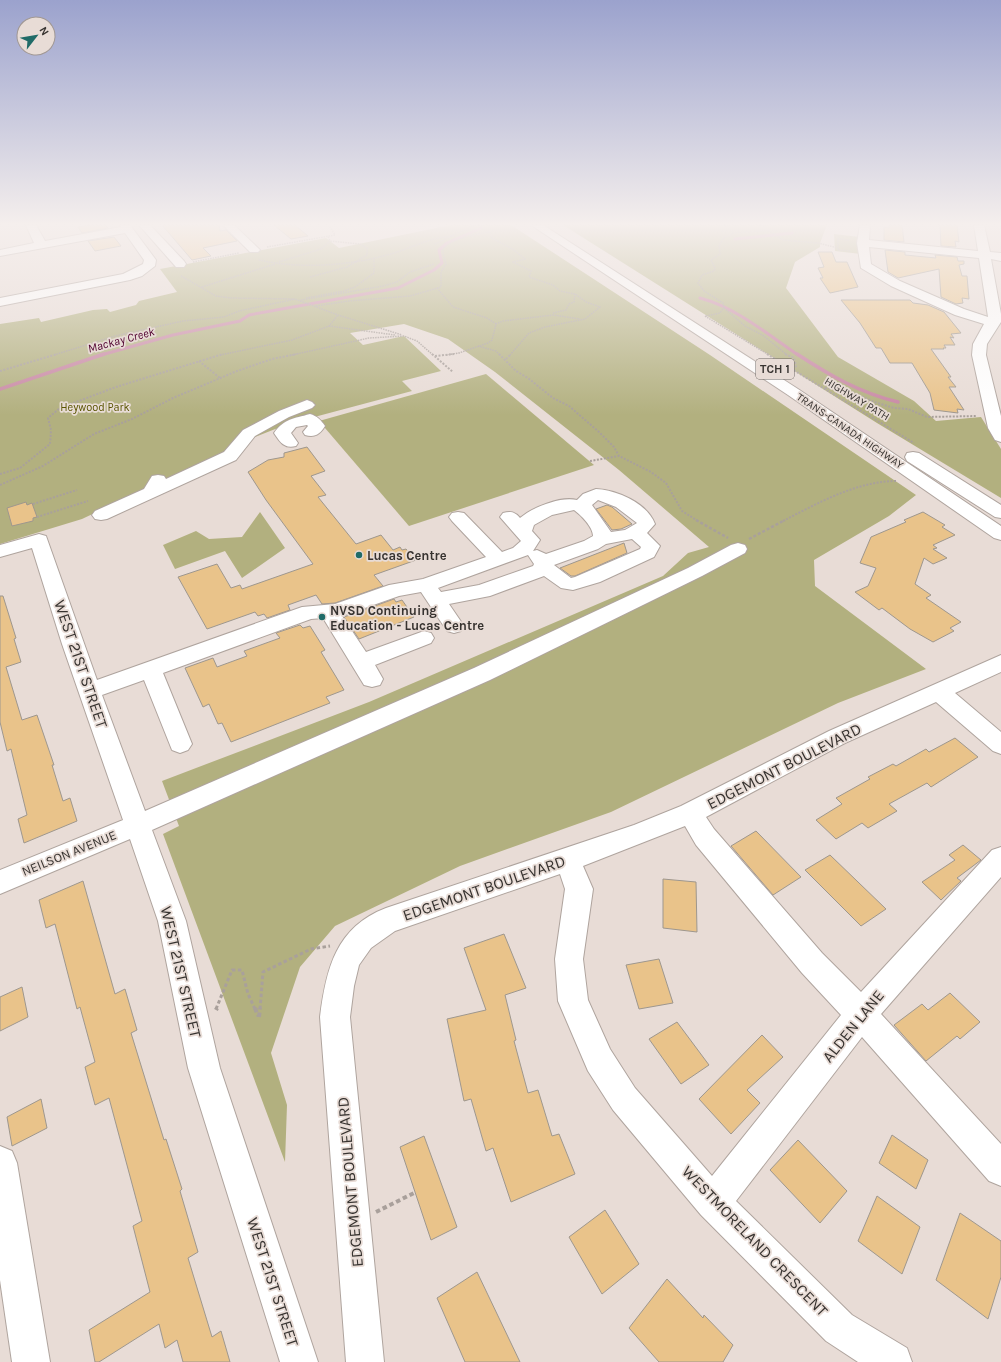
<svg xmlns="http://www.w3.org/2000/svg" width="1001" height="1362" font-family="Karla,sans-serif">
  <rect width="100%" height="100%" fill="#e8dcd6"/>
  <g fill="#b2b07f">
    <path d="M451 225H511L710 355 916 495 889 516 814 560 815 586 926 669 838 703 611 812 460 866 335 926 300 967 271 1053 287 1105 285 1162 163 834 179 826 162 781 369 702 663 576 688 553 709 547 619 470 495 372 448 339 404 324 350 333 363 345 404 336 441 371 402 381 412 391 288 424 255 437 82 519 0 544V324L39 318 41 322 93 310 107 309 110 312 136 305 139 301 177 292 160 269 326 238 339 248Z"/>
    <path d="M563 225H827L820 243V247L795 262 786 288 838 357 914 401 936 421 981 417 1001 449V498L877 423Z"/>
    <path d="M834 234 860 237 861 254 835 251Z"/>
    <path d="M486 374 594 465 409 526 319 421Z"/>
    <path d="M260 512 285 548 242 578 225 551 175 569 163 545 196 531 209 539 242 537Z"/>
  </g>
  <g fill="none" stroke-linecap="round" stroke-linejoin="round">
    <g stroke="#c888a4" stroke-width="3">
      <path d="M735 239 792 233"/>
      <path d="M700 298C737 308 767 334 798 355"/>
      <path d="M101 355 173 335 240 321 249 315 398 288 434 270 442 263 439 250 447 243 481 228"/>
    </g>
    <g stroke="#c888a4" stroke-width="3.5">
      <path d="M797 354C829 375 860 393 898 402"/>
      <path d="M0 389 104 354"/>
    </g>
  </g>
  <g fill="#e9c38a" stroke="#9e978e">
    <path d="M89 225H105L108 228 82 233 78 227Z"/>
    <path d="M162 225H219L220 231 226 230 237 241 203 248 211 256 192 260Z"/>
    <path d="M274 225H295L308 236 291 239Z"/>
    <path d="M889 225H902L904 242 884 240V227L889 228Z"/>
    <path d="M940 225H957L959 242 955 241 956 247 941 246Z"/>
    <path d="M114 237 121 246 95 251 88 241Z"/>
    <path d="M885 250 905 252V255L936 258 935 255 957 257 958 261H964V264L959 265 962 276H967L969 299 962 298 963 303 956 304 941 297 939 269 898 278 888 272Z"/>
    <path d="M818 252H832L836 262H847L858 287 830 293 820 278H823L818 268 824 267Z"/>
    <path d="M841 300H910L913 303 928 305 944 312 961 333 951 334 954 338 950 337 955 345H944L946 348H943L944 349H931L951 377H948L956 387H949L964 410 957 409 958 413 934 410 930 393 912 363H890L881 348H876L860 323Z"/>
    <path d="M307 447 325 471 311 476 326 495 318 497 356 544 381 535 393 550 400 547 402 550 406 549 416 560 374 575 383 586 335 603 322 604 316 595 288 605 290 610 267 618 264 614 258 616 255 612 207 629 178 577 217 564 231 588 240 585 242 589 313 564 266 500 248 472 268 460 284 457V453Z"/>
    <path d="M26 502 27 505 32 503 37 517 33 518V521L12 526 7 508Z"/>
    <path d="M607 505 612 507 632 524 621 529 612 530 596 509Z"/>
    <path d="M923 512 945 525 942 527 955 535 933 545 937 548 933 549 947 558 933 564 924 558 915 584 931 595 926 598 961 622 950 628 954 631 933 642 910 629 882 608 879 610 855 592 868 586 876 568 860 563 871 537 906 522 904 520Z"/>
    <path d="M624 543 627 553 575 576H571L560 568Z"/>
    <path d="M0 596H3L16 638 14 639 21 662 6 667 22 720 37 715 54 765H52L63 801 70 798 77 821 24 843 18 819 27 815 11 749 7 751 0 722Z"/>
    <path d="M394 599 396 602 402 600 414 617 359 639 344 617Z"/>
    <path d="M300 625 303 628 310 626 325 650 321 652 344 690 326 697 330 703 231 742 222 723 218 724 209 704 203 707 185 668 213 658 217 667 247 656 244 651 280 638 276 633Z"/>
    <path d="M955 738 978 757 931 787 927 783 889 804 897 811 868 828 862 823 836 839 816 820 842 804 836 798 870 779 868 777 893 764 896 766 926 749 929 752Z"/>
    <path d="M756 831 801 877 773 895 731 846Z"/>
    <path d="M963 845 981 860 957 878 961 881 941 900 922 882 955 860 949 855Z"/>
    <path d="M830 855 886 909 861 926 805 870Z"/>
    <path d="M663 879 696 882 697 932 663 928Z"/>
    <path d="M83 881 115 994 125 989 137 1030 131 1033 164 1140 166 1139 182 1189 180 1191 198 1252 188 1258 212 1337 221 1331 230 1362H183L177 1340 165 1348 159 1324 99 1362H95L89 1330 150 1292 133 1226 142 1221 109 1098 95 1105 85 1067 95 1062 80 1007 77 1009 55 924 46 928 39 900Z"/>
    <path d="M504 934 526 988 505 995 516 1040 514 1041 528 1093 538 1090 552 1136 559 1134 575 1174 511 1202 493 1148 486 1151 471 1099 464 1101 447 1019 486 1010 464 948Z"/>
    <path d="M659 959 673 1003 639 1009 626 965Z"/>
    <path d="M22 987 28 1017 0 1031V997Z"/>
    <path d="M950 993 980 1022 960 1039 957 1036 926 1061 894 1025 922 1004 928 1010Z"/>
    <path d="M677 1022 709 1065 681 1084 649 1039Z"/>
    <path d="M762 1035 783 1057 747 1090 760 1103 731 1134 699 1099Z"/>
    <path d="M41 1099 47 1128 12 1146 7 1117Z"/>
    <path d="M892 1135 928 1160 916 1189 879 1163Z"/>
    <path d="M424 1136 457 1227 431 1240 400 1147Z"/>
    <path d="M798 1140 847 1191 820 1223 770 1170Z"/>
    <path d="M877 1196 920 1227 902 1274 858 1241Z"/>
    <path d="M605 1210 639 1264 602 1294 569 1237Z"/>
    <path d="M960 1213 1001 1241V1277L988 1319 936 1280Z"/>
    <path d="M477 1272 520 1362H465L437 1298Z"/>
    <path d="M667 1279 703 1318 704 1315 733 1345 723 1362H659L629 1328Z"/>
  </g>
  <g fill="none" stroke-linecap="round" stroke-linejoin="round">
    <g stroke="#afa49e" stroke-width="2">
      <g id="minor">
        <path d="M26 225H36L45 241 121 227 120 225H130L156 260 155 266 142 276 130 280 0 306V298L123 274 143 264 144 260 125 233 0 256V250L34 243Z"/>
        <path d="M139 225H150L184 261 186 264 184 267H176Z"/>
        <path d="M223 225H234L258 248 260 250 258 252H250Z"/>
        <path d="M860 225H870L869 240 978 251 974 225H984L990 252 1001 253V261L991 259 1001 314V322L987 344 986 355 1001 416V442L995 440 988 428 972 355 973 344 984 324 955 315 891 286 861 268 857 243ZM869 247 979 258 988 317 964 309 900 281 871 264Z"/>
        <path d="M307 400 312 402 315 405 312 408 289 417 255 436 236 460 107 519 101 520 95 519 92 515 95 511 144 489 152 476 158 475 164 476 166 479 224 452 243 430 279 411Z"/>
        <path d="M310 414C317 416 321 420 325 426 320 434 315 438 305 435L303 432 308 426 307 425 296 427 291 433 298 443 296 446C284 449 280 442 274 433 285 418 293 419 310 414Z"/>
        <path d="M596 489C617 490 647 503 655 524L647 533 660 546 654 557 600 582 573 590 561 588 544 576 490 596 449 604 464 626 461 631 454 633 447 631 421 592 399 596 342 616 366 652 424 631 431 633 434 638 431 643 375 665 383 679 380 685 372 687 364 685 323 618 311 619 163 673 192 744 188 750 180 753 172 750 144 680 102 695 145 811 474 668 688 568 731 545 738 543 745 545 747 549 745 553 702 576 490 680 152 830 186 921 220 1068 318 1362H280L188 1068 158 921 130 839 0 894V870L123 820 62 644 32 548 0 557V545L39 534 46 536 97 680 302 607 335 604 389 585 423 579 486 557 452 521 449 517 452 513 458 512 464 513 502 552 513 548 521 541 500 517 503 513C511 511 515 512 520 518 533 507 561 496 577 500L583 494ZM598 500 616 507 637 523 625 530 611 532 592 505ZM574 510C581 515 593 527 593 536L584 541 546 554 537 550 533 551 540 540 532 531 534 525 552 515ZM632 539 641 547 640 549 575 577 571 578 554 565 598 549 606 544ZM528 555 534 564 533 566 479 585 441 592 438 588Z"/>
        <path d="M1001 655V672L955 693 1001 732V754L993 751 936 702 845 743 706 817 714 829 822 953 861 992 992 850 1001 847V877L881 1014 1001 1144V1186L989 1181 862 1037 736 1201 852 1315 907 1348 912 1362H858L826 1341 701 1215 613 1110 588 1071 558 1001 555 959 565 889 560 874 395 931 371 948 359 965 354 986 350 1017 384 1362H346L320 1017C326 969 336 927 386 908L634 825 681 806 829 731ZM685 826 696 845 802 973 841 1015 712 1176 635 1088 610 1049 588 1000 583 959 593 889 583 866Z"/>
        <path d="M0 1146 12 1151 17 1163 50 1362H12L0 1280Z"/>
      </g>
    </g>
    <g stroke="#afa49e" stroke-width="2">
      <g id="highway">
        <path d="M531 225H543L798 389 1001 526V540L994 538 788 395Z"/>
        <path d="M913 452 919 453 1001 505V518L995 517 907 461 905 457 907 453Z"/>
      </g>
    </g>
    <g stroke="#a9a09b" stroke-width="1.5" stroke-dasharray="1.5 1" stroke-linecap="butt">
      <path d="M760 225 783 240 818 243 838 248"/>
      <path d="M490 232 492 238 514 250 525 259 513 262 531 271 529 277 553 285 560 291 575 294 586 302 600 307 585 319 545 327 529 333 510 355"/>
      <path d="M733 233 770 230"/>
      <path d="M849 240 838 239V250L851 251"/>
      <path d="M435 244 464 230 478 228"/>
      <path d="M267 247 335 235 329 225"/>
      <path d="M259 260C299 269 347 266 387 255 410 249 430 237 454 236"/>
      <path d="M193 262 239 253"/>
      <path d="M279 262 321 249 330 241"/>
      <path d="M181 276 216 296 231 298 295 299 338 315 402 335"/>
      <path d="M310 277 347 267 367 255V248L360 244 330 241 328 236"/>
      <path d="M202 287 275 264"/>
      <path d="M437 288 453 307 487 318 496 324"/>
      <path d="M306 298 344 291 355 287 374 273V258"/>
      <path d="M301 300 383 286 397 282 410 272 434 264"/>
      <path d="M316 306 348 301 410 296 441 287V272L446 264C445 260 443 255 443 251 444 240 481 233 490 232L480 225 468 227 466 230"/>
      <path d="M724 308 745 326 764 336 787 355"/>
      <path d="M553 313 566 310 569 304 574 302 575 294"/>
      <path d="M705 316 769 355"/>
      <path d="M706 316 720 313 724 307 723 303 704 291 698 283 702 275 714 271 715 268 711 260 720 254 719 245 724 238 733 233 730 228 724 225"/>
      <path d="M329 326 395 335"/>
      <path d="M478 346 496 351 500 355"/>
      <path d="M54 355 115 336 183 321 224 317 239 311 295 299"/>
      <path d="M220 355 292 340 329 326 338 315"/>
      <path d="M292 355 369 338 404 336 417 341 433 355"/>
      <path d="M446 355 459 353 488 343 492 340 496 324 503 321 553 315 580 319"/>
    </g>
    <g stroke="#a9a09b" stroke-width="2" stroke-dasharray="2 1.5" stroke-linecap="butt">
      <path d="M432 354 453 372"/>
      <path d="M499 354 516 371 528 378 553 398 569 406 599 432 614 447 619 456 651 472 666 483 682 511 698 521"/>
      <path d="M767 354 914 443"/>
      <path d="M785 354 794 358 796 366 793 370"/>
      <path d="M435 356 454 354"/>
      <path d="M506 359 511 354"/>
      <path d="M199 361 220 378"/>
      <path d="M0 371 57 354"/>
      <path d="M825 388 848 390 874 402 894 408 908 409 927 417 977 416"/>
      <path d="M590 461 619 456"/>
      <path d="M0 474 20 468 50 444 51 430 48 418 60 408 116 387 223 354"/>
      <path d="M0 485 43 466 94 434 132 419 173 398 237 371 272 359 297 354"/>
      <path d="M33 504 77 490"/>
      <path d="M37 517 88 501"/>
      <path d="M783 521C818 503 857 481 897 481"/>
    </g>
    <g stroke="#a9a09b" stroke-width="2.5" stroke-dasharray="3 2" stroke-linecap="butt">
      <path d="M696 520 728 538"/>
      <path d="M749 539 785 520"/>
    </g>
    <g stroke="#a9a09b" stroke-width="3" stroke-dasharray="3.5 2.5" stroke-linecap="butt">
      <path d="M216 1009 232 970H242L248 994 255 1009"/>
      <path d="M260 1009 263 972 311 949 330 946"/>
    </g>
    <g stroke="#a9a09b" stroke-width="4" stroke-dasharray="4.5 3" stroke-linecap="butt">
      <path d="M255 1008 258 1016"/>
      <path d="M216 1010 217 1008"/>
      <path d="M259 1017 260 1008"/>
      <path d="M376 1212 414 1193"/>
    </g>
    <use href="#minor" fill="#fff" fill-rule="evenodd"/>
    <use href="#highway" fill="#fff" fill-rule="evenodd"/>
  </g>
  <linearGradient id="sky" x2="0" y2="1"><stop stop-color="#9ba2cd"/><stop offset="0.54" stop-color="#f5efed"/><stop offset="1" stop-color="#f5efed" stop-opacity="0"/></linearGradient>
  <rect width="1001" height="415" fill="url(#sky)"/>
  <g fill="#206b68" stroke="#e8dcd6" stroke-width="1.5">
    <circle cx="359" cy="555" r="4"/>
    <circle cx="322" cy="617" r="4"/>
  </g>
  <g text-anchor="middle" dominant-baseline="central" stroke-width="3.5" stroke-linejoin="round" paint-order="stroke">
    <g font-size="11" fill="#373330" stroke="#e8dcd6">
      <text transform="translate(857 399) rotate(31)">HIGHWAY PATH</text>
      <text transform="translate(850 431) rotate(34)">TRANS-CANADA HIGHWAY</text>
    </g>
    <g font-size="11" fill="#595400" stroke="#e8dcd6">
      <text x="95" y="407">Heywood Park</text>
    </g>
    <g font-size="12" font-style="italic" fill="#50012f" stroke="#e8dcd6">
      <text transform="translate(121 340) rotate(-15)">Mackay Creek</text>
    </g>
    <rect fill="#e8dcd6" stroke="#6c6662" stroke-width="1" x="756" y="359" width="38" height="20" rx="3"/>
    <g font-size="12" font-weight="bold" fill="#373330">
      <text x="775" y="369">TCH 1</text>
    </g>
    <g font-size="13" font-weight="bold" fill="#373330" stroke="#e8dcd6" text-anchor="start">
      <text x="367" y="555">Lucas Centre</text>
      <text x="330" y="610">NVSD Continuing<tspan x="330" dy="15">Education - Lucas Centre</tspan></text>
    </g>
    <g font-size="13" fill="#373330" stroke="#e8dcd6">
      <text transform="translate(69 853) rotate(-22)">NEILSON AVENUE</text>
    </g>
    <g font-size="16" fill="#373330" stroke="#e8dcd6">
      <text transform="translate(81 664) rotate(71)">WEST 21ST STREET</text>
      <text transform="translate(784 766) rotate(-27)">EDGEMONT BOULEVARD</text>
      <text transform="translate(484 888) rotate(-19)">EDGEMONT BOULEVARD</text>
      <text transform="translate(181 972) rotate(77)">WEST 21ST STREET</text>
      <text transform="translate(853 1026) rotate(-51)">ALDEN LANE</text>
      <text transform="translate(350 1182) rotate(-95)">EDGEMONT BOULEVARD</text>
      <text transform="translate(755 1241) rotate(46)">WESTMORELAND CRESCENT</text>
      <text transform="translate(273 1282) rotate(72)">WEST 21ST STREET</text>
    </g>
  </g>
  <g transform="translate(36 36) rotate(59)"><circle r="19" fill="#e8dcd6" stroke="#a19894"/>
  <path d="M0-3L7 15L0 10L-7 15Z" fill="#206b68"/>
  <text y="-6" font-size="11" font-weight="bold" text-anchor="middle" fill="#373330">N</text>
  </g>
</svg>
